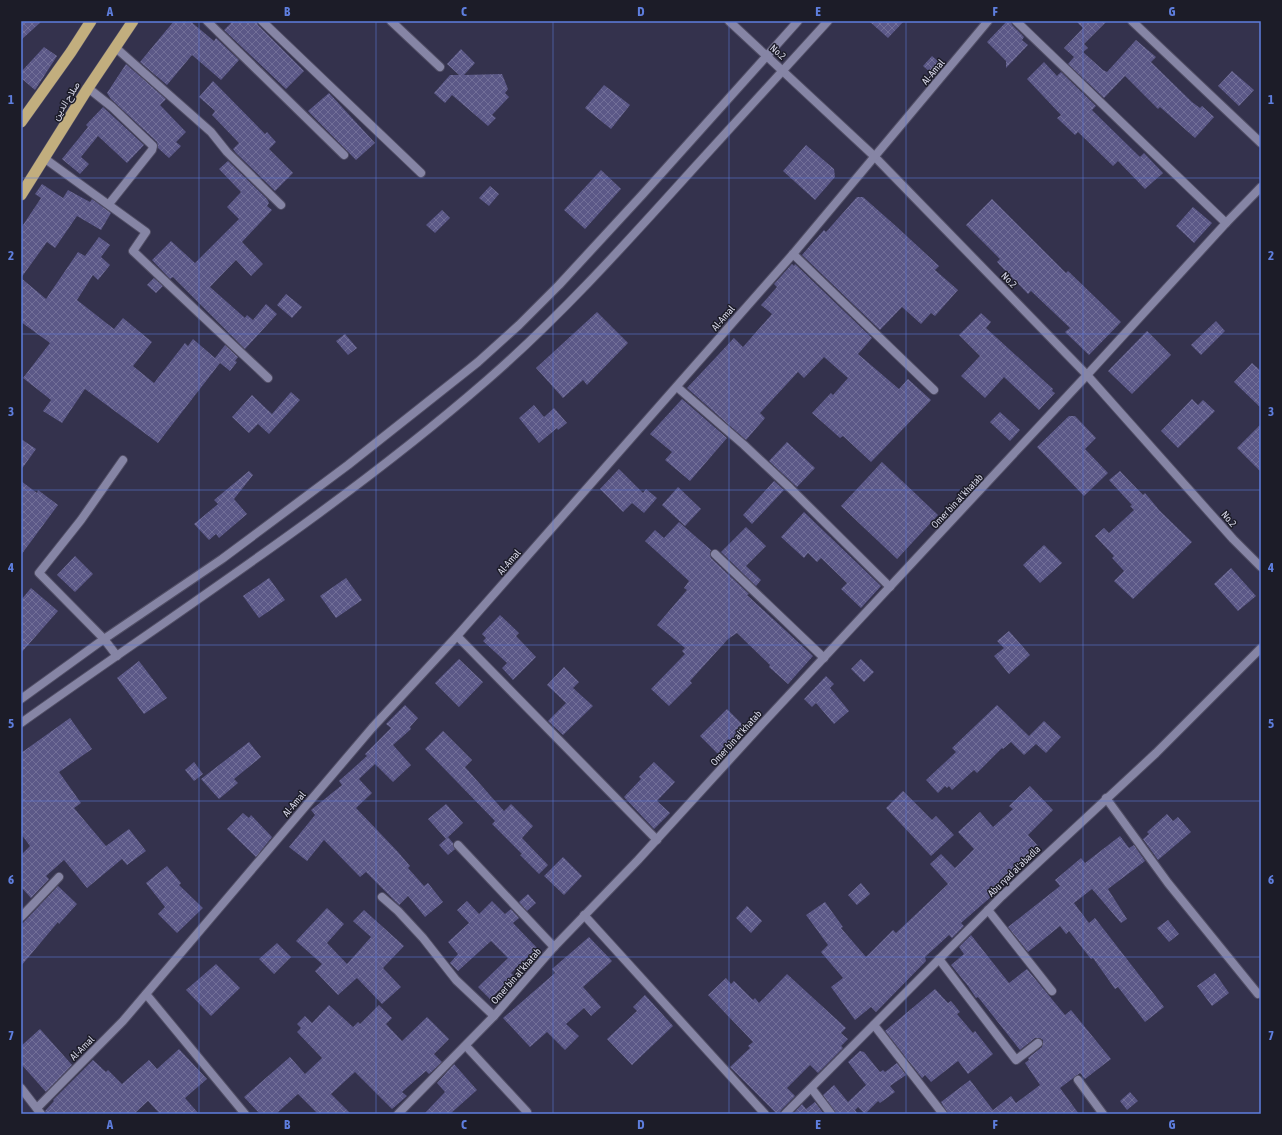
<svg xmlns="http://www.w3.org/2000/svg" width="1282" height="1135" font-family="'Asap Condensed',Vazirmatn,sans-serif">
  <defs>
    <pattern id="building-cross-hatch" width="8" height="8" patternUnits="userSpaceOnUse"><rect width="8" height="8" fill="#5b5887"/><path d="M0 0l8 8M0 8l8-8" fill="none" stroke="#726f98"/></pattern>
  </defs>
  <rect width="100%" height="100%" fill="#34324d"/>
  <g fill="url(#building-cross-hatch)">
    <path d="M21 21H42L21 40Z"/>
    <path d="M174 21H190L214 41 216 38 239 60 221 80 192 55 167 85 140 62Z"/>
    <path d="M233 21H257L258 25 304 71 286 89 224 30Z"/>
    <path d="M869 21H904L888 38Z"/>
    <path d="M1007 21H1011L1012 25 1024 37 1022 40 1028 45 1006 68V61L987 42Z"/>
    <path d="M1076 21H1107L1084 44 1088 48 1083 52 1103 70 1107 72 1136 40 1156 57 1151 62 1192 102 1200 108 1202 106 1214 117 1195 138 1160 107 1158 109 1125 76 1104 98 1068 64 1074 57 1064 48 1083 28Z"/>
    <path d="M44 47 57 56 35 90 21 78V72Z"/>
    <path d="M461 49 475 63 464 75 502 74 508 89 505 93 509 97 492 115 496 118 488 126 452 95 445 103 434 93 450 75H459L447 64Z"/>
    <path d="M932 56 940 63 931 73 923 66Z"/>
    <path d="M1044 62 1057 76 1061 72 1096 106 1092 110 1095 113 1140 157 1144 153 1163 173 1145 189 1118 161 1113 166 1078 132 1075 135 1057 118 1061 115 1027 79Z"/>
    <path d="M126 64 166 99 160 105 186 132 176 142 181 146 169 158 158 148 157 142 111 99 107 93Z"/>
    <path d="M1232 71 1254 90 1239 106 1218 86Z"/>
    <path d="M213 81 265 134 267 132 276 142 269 149 293 173 275 191 236 153 233 149 239 143 212 115 215 111 199 97Z"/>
    <path d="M604 85 630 105 611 129 585 108Z"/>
    <path d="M329 93 375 143 356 160 308 111Z"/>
    <path d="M103 107 144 145 127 163 98 136 81 157 89 164 80 174 62 159 88 127 86 125Z"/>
    <path d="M806 145 834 169 835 177 815 200 783 171Z"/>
    <path d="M228 161 267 199 269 203 267 206 272 210 242 242 263 264 251 276 236 260 210 287 245 318 247 315 253 320 266 304 277 314 245 349 173 277 170 279 152 260 171 241 195 263 239 219 227 207 241 192 219 169Z"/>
    <path d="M601 170 621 189 585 229 564 210Z"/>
    <path d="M42 184 63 198 68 190 90 202 92 199 111 213 101 230 77 216 55 248 47 242 21 278 46 299 78 252 85 256 99 237 110 245 101 257 110 265 98 280 93 275 77 300 114 329 123 318 152 342 133 366 154 383 185 343 188 346 193 339 215 358 225 345 238 357 235 361 237 362 230 371 220 363 158 443 85 389 62 423 43 411 51 400 23 378 50 343 21 322V228L41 198 35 194Z"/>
    <path d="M490 186 499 194 489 206 479 198Z"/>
    <path d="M857 197H863L897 227 939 266 935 270 958 290 935 316 931 313 921 324 902 307 880 330 802 255 824 230 826 232Z"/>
    <path d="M992 199 1066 273 1068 271 1121 322 1089 355 1065 332 1070 328 1031 291 1028 294 997 262 1000 259 966 225Z"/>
    <path d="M1193 207 1212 223 1194 243 1176 226Z"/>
    <path d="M442 210 450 218 435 233 426 225Z"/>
    <path d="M792 264 794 266 795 264 872 338 858 354 899 389 908 379 931 400 871 462 843 436 840 438 812 413 831 393 833 395 848 378 824 357 804 378 798 372 760 413 765 418 746 440 687 388 734 338 743 347 772 314 761 305 777 287 774 284Z"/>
    <path d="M154 278 163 286 156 293 147 285Z"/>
    <path d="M286 294 302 307 292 318 277 305Z"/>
    <path d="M597 312 628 343 587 385 583 380 563 398 536 368Z"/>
    <path d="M981 313 991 322 986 328 1053 389 1052 391 1055 393 1039 410 1004 377 985 398 961 376 980 356 959 335Z"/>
    <path d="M1216 321 1225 331 1201 355 1191 345Z"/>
    <path d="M1147 331 1171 355 1132 394 1108 371Z"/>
    <path d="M345 334 357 348 348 355 336 341Z"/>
    <path d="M1252 363 1261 371V408L1234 382Z"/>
    <path d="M291 392 300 400 269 434 258 424 249 433 232 417 252 395 272 414Z"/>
    <path d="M682 399 727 438 690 481 665 460 672 452 650 434Z"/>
    <path d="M1192 399 1198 405 1203 400 1215 411 1178 448 1161 431Z"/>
    <path d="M534 405 544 417 554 408 567 423 558 430 557 428 539 443 519 418Z"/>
    <path d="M1000 412 1020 430 1010 441 990 422Z"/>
    <path d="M1069 416H1075L1096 438 1085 449 1108 473 1084 496 1037 447Z"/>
    <path d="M1261 424V472L1237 448Z"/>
    <path d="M21 439 36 449 21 470Z"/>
    <path d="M787 442 815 468 797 487 769 461Z"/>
    <path d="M882 462 938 515 897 559 841 506Z"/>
    <path d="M619 469 643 493 646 489 657 498 644 513 632 503 623 512 600 489Z"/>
    <path d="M249 471 253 475 234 499 247 514 219 538 216 534 209 540 194 524 218 504 214 500Z"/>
    <path d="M1120 471 1143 495 1145 493 1160 511 1192 542 1133 599 1114 581 1124 571 1112 558 1114 556 1095 536 1104 528 1109 533 1134 510 1130 506 1132 505 1109 480Z"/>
    <path d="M21 481 37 493 38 490 58 505 21 555Z"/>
    <path d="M774 481 784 490 752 524 743 515Z"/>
    <path d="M678 487 701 509 685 526 662 505Z"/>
    <path d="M804 512 881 586 861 608 841 589 847 583 821 558 817 562 808 553 804 558 781 537Z"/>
    <path d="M679 522 711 550 710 553 711 558 749 594 747 595 813 656 788 684 769 667 770 665 737 633 728 639 690 681 692 683 669 706 651 689 685 654 682 651 685 648 657 625 687 590 684 588 689 581 645 541 655 530 664 538Z"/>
    <path d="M746 527 766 546 746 566 761 580 756 586 721 552Z"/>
    <path d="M1044 545 1062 563 1040 583 1023 565Z"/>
    <path d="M75 556 93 574 75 592 57 575Z"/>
    <path d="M1231 568 1256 596 1238 611 1214 584Z"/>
    <path d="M269 578 285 600 259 618 243 596Z"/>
    <path d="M346 578 362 600 336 618 320 596Z"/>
    <path d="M31 588 58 611 21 653V600Z"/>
    <path d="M500 615 519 633 516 636 536 657 513 680 502 668 507 663 483 641 486 638 482 634Z"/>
    <path d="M1009 631 1030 655 1009 674 994 656 1004 648 997 641Z"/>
    <path d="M459 659 483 682 459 707 435 683Z"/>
    <path d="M861 659 874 672 864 682 851 669Z"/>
    <path d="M139 661 167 698 144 714 117 678Z"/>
    <path d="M564 667 579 682 573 688 593 706 563 735 548 721 566 703 547 685Z"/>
    <path d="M826 676 834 684 830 688 849 711 834 724 816 703 812 707 804 699Z"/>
    <path d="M405 705 418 718 410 727 411 729 393 745 411 765 393 782 375 764 359 779 372 793 356 808 398 852 410 866 408 868 424 886 428 883 443 902 425 917 408 896 399 905 366 872 360 877 324 840 307 861 289 847 315 815 311 810 342 785 339 781 367 756 365 754 391 728 386 724Z"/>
    <path d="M997 705 1029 736 1044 721 1061 737 1046 753 1036 744 1024 755 1011 742 1003 749 1002 748 977 773 974 770 952 790 949 786 947 788 945 786 938 793 926 780 956 752 952 748Z"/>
    <path d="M727 709 745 727 718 754 700 736Z"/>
    <path d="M70 718 92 749 59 772 81 803 74 808 106 846 129 829 146 851 127 865 122 859 87 888 64 860 46 876 49 879 31 898 21 887V855L30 846 21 834V753Z"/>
    <path d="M443 731 472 760 465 767 504 811 511 804 533 826 522 838 548 865 539 874 520 855 522 854 492 824 495 821 425 749Z"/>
    <path d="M249 742 261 757 234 779 238 783 219 799 201 779Z"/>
    <path d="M194 762 203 774 194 781 185 770Z"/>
    <path d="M654 762 675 782 657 801 670 813 654 829 624 797 641 779 639 777Z"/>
    <path d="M1030 786 1053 810 1028 835 1039 847 997 885 1000 889 961 923 964 926 952 938 949 935 925 957 926 961 876 1012 871 1007 855 1020 831 987 843 978 821 952 828 945 806 915 825 902 843 927 841 928 866 957 893 930 896 933 948 884 930 864 941 854 955 868 974 849 958 832 980 812 993 827 1013 809 1009 806Z"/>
    <path d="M903 791 932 820 936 816 954 835 931 856 886 808Z"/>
    <path d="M446 804 463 823 446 839 428 819Z"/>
    <path d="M243 813 249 818 251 815 272 837 256 857 227 829Z"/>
    <path d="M1167 814 1173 821 1178 817 1191 832 1158 860 1143 839 1149 834 1147 832Z"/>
    <path d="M1120 836 1129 848 1134 845 1145 861 1108 889 1127 919 1121 923 1092 889 1074 903 1089 923 1095 918 1164 1007 1145 1022 1118 987 1115 989 1093 958 1091 959 1069 931 1066 934 1060 926 1028 952 1008 927 1060 886 1055 880 1081 858 1085 863Z"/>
    <path d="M448 837 453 843 455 849 448 855 439 845Z"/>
    <path d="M563 857 582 876 564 895 544 876Z"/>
    <path d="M167 866 181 883 179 885 203 908 177 933 158 914 165 907 146 883Z"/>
    <path d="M861 883 870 894 857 905 848 895Z"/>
    <path d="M58 886 77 904 59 924 58 922 21 966V925Z"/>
    <path d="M528 894 536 903 527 911 519 902Z"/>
    <path d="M467 901 479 914 492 901 505 914 511 909 519 918 513 923 537 948 511 973 514 976 490 999 478 987 508 958 491 941 458 971 450 963 458 954 448 942 469 923 457 910Z"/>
    <path d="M747 906 762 921 751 933 736 918Z"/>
    <path d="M327 908 344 924 327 943 347 964 371 937 353 921 364 910 404 946 383 968 401 987 382 1004 357 978 338 995 315 971 322 964 296 941Z"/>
    <path d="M1168 920 1179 934 1169 942 1157 928Z"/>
    <path d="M971 935 1009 983 1027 969 1065 1015 1071 1010 1111 1059 1085 1079 1080 1073 1060 1088 1079 1114H948L941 1102 970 1080 993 1110 1011 1096 1016 1103 1040 1085 1025 1063 1029 1060 1028 1058 1042 1047 1043 1040 1040 1038H1035L1020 1050 978 997 976 998 968 986 951 965 964 954 959 947Z"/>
    <path d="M589 937 612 961 583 987 601 1007 591 1016 584 1008 566 1024 579 1036 565 1050 547 1032 530 1047 503 1018 555 973 552 969Z"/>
    <path d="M277 943 291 957 274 974 259 959Z"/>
    <path d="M216 964 240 988 211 1016 186 990Z"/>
    <path d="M1215 973 1229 993 1212 1006 1197 986Z"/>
    <path d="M787 974 846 1028 841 1033 848 1039 841 1046 843 1048 818 1073 810 1065 787 1088 795 1096 781 1110 780 1114H777L730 1067 750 1048 748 1046 753 1042 708 995 726 978 731 984 734 981 753 1000 755 998 759 1003Z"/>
    <path d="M935 989 948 1003 951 1001 960 1012 957 1014 973 1033 975 1031 993 1054 968 1074 958 1061 931 1082 925 1075 922 1078 885 1031Z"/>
    <path d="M645 995 673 1026 632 1065 607 1039 637 1011 633 1007Z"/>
    <path d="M329 1005 353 1027 358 1022 360 1024 379 1005 392 1018 386 1024 402 1041 427 1017 449 1039 434 1054 442 1062 429 1074 426 1071 402 1092 407 1096 392 1109 355 1072 331 1094 351 1114H318L298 1094 276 1114H260L244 1097 290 1057 305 1074 322 1058 297 1032 301 1028 297 1024 305 1016 312 1023Z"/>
    <path d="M40 1029 72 1065 46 1092 21 1064V1046Z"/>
    <path d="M179 1049 207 1079 185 1098 199 1114H160L148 1101 134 1114H46L45 1111 54 1101 53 1100 93 1060 106 1072 108 1070 122 1084 149 1060 157 1069Z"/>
    <path d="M860 1051 864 1052 880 1072 883 1070 885 1072 897 1063 906 1075 890 1086 895 1092 880 1103 878 1101 865 1114 858 1107 855 1110 858 1114H836L823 1095 834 1085 848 1102 866 1085 848 1062Z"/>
    <path d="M454 1064 477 1090 450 1114H424L445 1092 437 1083Z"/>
    <path d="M1130 1092 1138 1101 1127 1110 1120 1101Z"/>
    <path d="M815 1102 824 1114H793L802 1104 806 1109Z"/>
  </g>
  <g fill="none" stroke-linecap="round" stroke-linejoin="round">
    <g stroke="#514e65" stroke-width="10">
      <g id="service">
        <path d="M207 21 344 155"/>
        <path d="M262 21 421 173"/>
        <path d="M391 21 440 67"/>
        <path d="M1016 21 1226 223"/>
        <path d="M1132 21 1261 143"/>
        <path d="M116 48 211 132 227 152 281 205"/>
        <path d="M88 88 112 107 153 146 152 150 109 204"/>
        <path d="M44 158 146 232 133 251 268 378"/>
        <path d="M793 254 934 390"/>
        <path d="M1087 375 1226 223 1261 187"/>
        <path d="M677 387 744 445 790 488 890 587"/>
        <path d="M715 554 824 658"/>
        <path d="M457 636 657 840"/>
        <path d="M117 656 104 639 39 573 81 520 123 460"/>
        <path d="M1106 798 1168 883 1258 994"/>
        <path d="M458 845 554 947"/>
        <path d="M382 897 398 911 423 938 456 980 494 1016"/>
        <path d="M988 910 1052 991"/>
        <path d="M584 915 765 1114"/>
        <path d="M21 917 59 877"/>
        <path d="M146 994 245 1114"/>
        <path d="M874 1025 943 1114"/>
        <path d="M466 1046 527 1112"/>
        <path d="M812 1089 831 1114"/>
      </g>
    </g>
    <g stroke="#514e65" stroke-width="10">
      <g id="minor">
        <path d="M729 21 874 156 1087 375 1233 539 1261 567"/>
        <path d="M21 699 104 639 222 559 348 465 478 362 519 325 559 285 642 195 798 21"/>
        <path d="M21 723C178 611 341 507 486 381 561 316 627 242 693 169 738 119 783 70 828 21"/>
        <path d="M939 959 1016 1060 1038 1043"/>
        <path d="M1078 1080 1103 1114"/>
        <path d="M21 1088 41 1114"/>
        <path d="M37 1108 123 1021 372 728 457 636 793 254 988 21"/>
        <path d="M398 1114 494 1016 554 947 638 860 762 724 1087 375"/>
        <path d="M785 1114 1002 896 1156 753 1261 648"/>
      </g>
    </g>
    <g stroke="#514e65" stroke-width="12">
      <g id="trunk">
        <path d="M21 122 71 52 91 21"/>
        <path d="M21 195 88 88 133 21"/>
      </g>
    </g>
    <use href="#service" stroke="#8685a5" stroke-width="8"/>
    <use href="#minor" stroke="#8685a5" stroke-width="8"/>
    <use href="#trunk" stroke="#c2ae7e" stroke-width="11"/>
  </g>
  <path fill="none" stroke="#5e7ede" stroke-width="1" stroke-opacity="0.55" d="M199 21V1114M376 21V1114M553 21V1114M729 21V1114M906 21V1114M1083 21V1114M21 178H1261M21 334H1261M21 490H1261M21 645H1261M21 801H1261M21 957H1261"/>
  <g text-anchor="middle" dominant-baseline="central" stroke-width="3" stroke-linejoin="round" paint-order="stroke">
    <g font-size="10" fill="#d8d8e9" stroke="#1c1c28">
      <text transform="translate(778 52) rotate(41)">No.2</text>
      <text transform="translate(933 72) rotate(-50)">Al-Amal</text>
      <text transform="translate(66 101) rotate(-58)">صلاح الدين</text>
      <text transform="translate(1009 280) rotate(46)">No.2</text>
      <text transform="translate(723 318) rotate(-49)">Al-Amal</text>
      <text transform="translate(957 501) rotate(-47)">Omer bin al'khatab</text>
      <text transform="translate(1229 519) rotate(49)">No.2</text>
      <text transform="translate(509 562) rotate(-49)">Al-Amal</text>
      <text transform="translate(736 738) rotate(-48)">Omer bin al'khatab</text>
      <text transform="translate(294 804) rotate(-50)">Al-Amal</text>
      <text transform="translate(1014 871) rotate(-44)">Abu ryad al'abadla</text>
      <text transform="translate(516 976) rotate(-49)">Omer bin al'khatab</text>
      <text transform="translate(82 1048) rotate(-45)">Al-Amal</text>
    </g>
  </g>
  <rect width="1282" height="1135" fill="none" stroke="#1c1c28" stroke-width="44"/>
  <rect x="22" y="22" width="1238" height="1091" fill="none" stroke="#5e7ede" stroke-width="1.5"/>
  <g font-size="13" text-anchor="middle" font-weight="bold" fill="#5e7ede">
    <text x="110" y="16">A</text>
    <text x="287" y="16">B</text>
    <text x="464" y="16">C</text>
    <text x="641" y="16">D</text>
    <text x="818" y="16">E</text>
    <text x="995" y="16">F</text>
    <text x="1172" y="16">G</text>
    <text x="11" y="104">1</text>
    <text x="1271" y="104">1</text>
    <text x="11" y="260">2</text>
    <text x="1271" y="260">2</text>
    <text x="11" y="416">3</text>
    <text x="1271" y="416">3</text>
    <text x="11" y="572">4</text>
    <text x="1271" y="572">4</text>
    <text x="11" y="728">5</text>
    <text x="1271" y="728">5</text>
    <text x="11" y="884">6</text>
    <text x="1271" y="884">6</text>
    <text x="11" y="1040">7</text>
    <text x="1271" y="1040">7</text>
    <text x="110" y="1129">A</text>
    <text x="287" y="1129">B</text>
    <text x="464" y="1129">C</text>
    <text x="641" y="1129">D</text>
    <text x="818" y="1129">E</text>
    <text x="995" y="1129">F</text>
    <text x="1172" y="1129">G</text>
  </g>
</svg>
